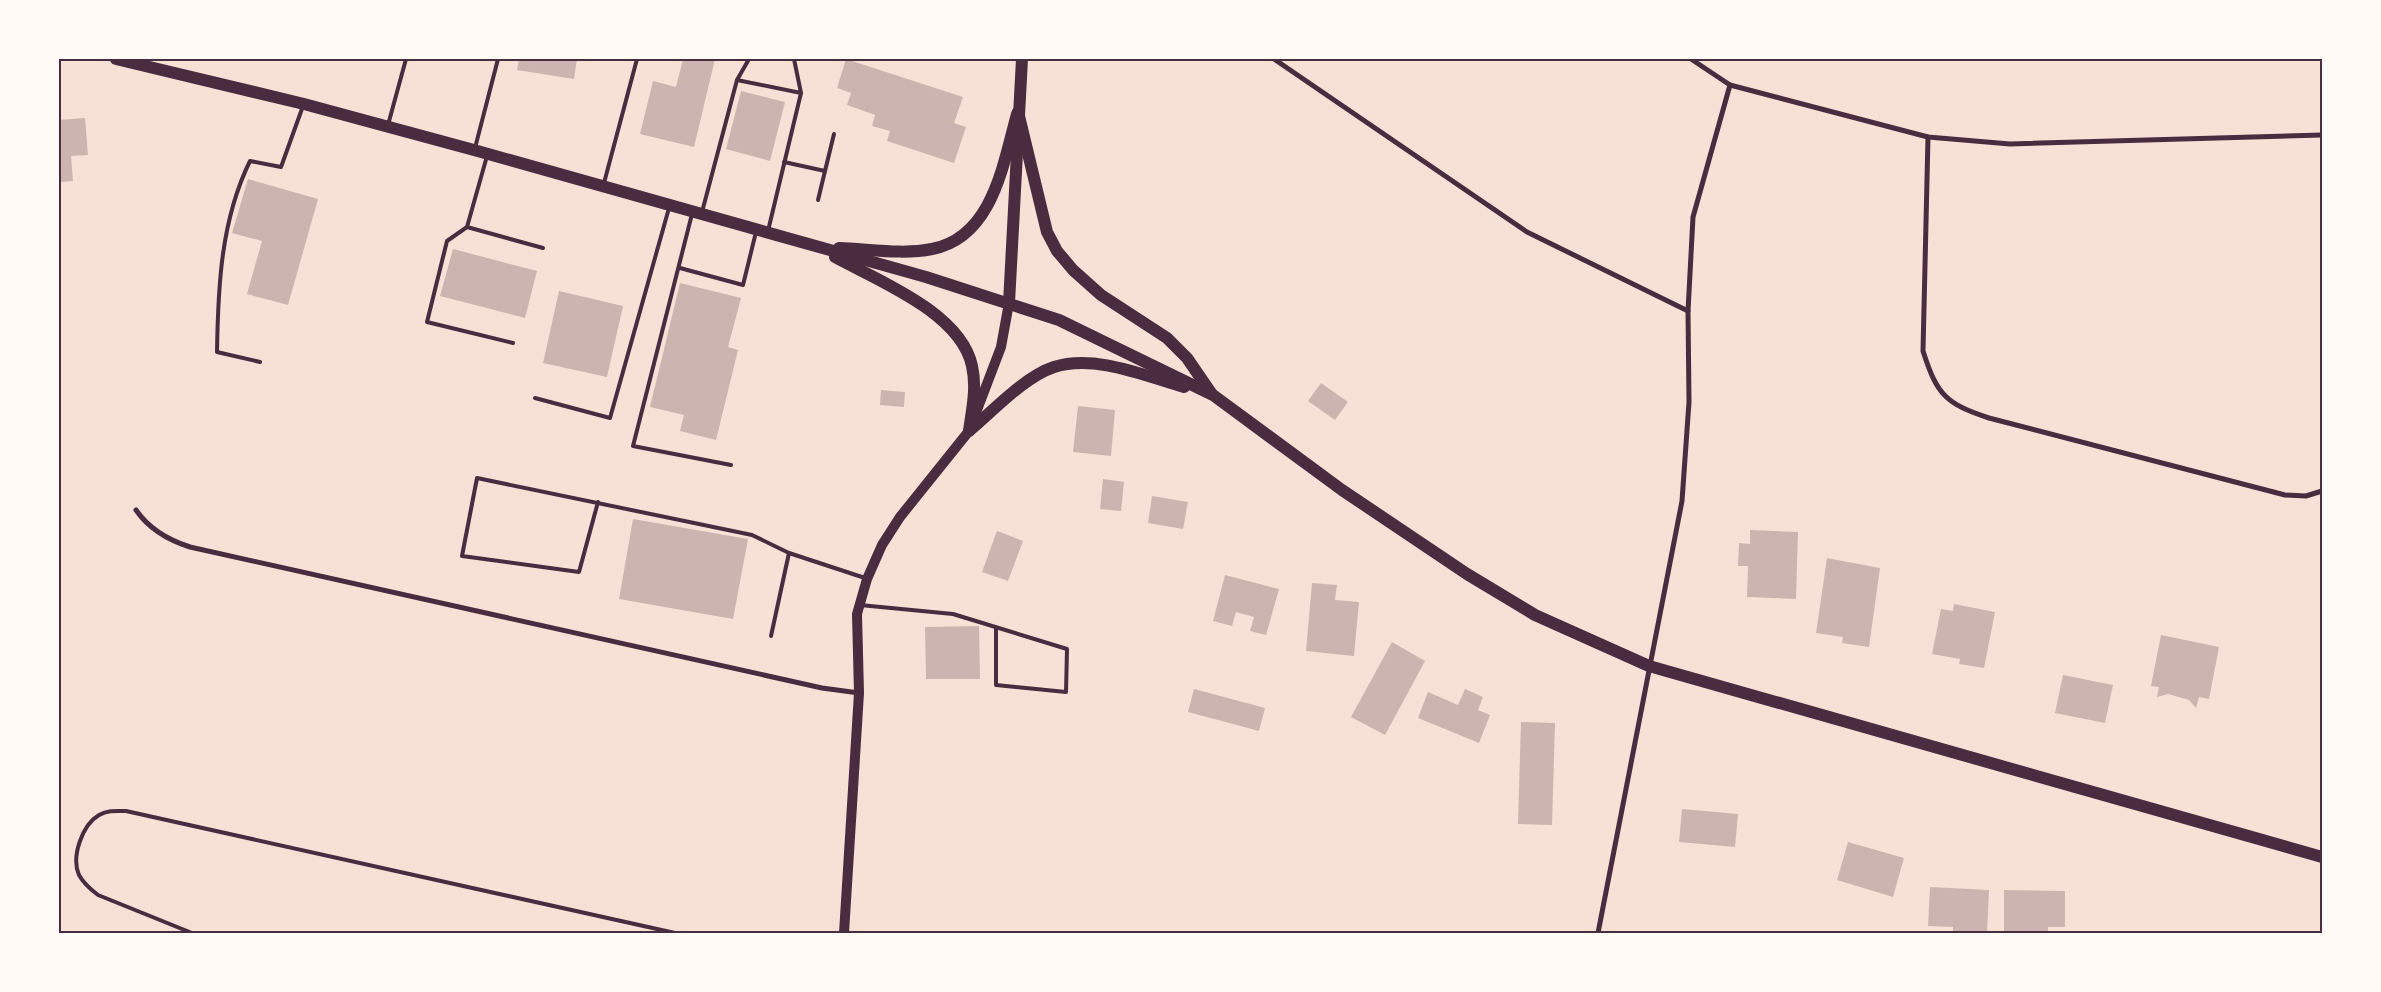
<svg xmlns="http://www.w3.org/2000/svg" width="2381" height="992" font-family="'Alegreya Sans',sans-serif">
  <rect width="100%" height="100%" fill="#f7e1d7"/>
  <g fill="#ccb4b1">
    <path d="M519 59H577L574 79 517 70Z"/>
    <path d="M683 59H715L694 147 640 134 653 81 676 87Z"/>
    <path d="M846 59 963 97 954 123 966 127 954 163 887 141 890 131 872 126 875 115 847 105 851 93 837 88Z"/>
    <path d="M741 91 785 102 770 161 726 149Z"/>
    <path d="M85 118 88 155 71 156 73 181 59 182V120Z"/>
    <path d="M248 179 318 199 288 305 247 294 262 241 232 233Z"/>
    <path d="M453 249 537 271 525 318 440 296Z"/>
    <path d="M680 283 741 298 728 347 738 350 716 440 680 431 684 415 650 407Z"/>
    <path d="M559 291 623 306 607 377 543 363Z"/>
    <path d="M1321 383 1348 402 1335 420 1308 401Z"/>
    <path d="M881 390 905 392 904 407 880 405Z"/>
    <path d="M1078 406 1115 410 1111 456 1073 452Z"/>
    <path d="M1103 479 1124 482 1121 511 1100 509Z"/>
    <path d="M1152 496 1188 502 1183 529 1148 523Z"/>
    <path d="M633 519 748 539 733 619 619 599Z"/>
    <path d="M1750 530 1798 532 1796 599 1747 597 1748 566H1738L1739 543 1750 544Z"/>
    <path d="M997 531 1023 541 1008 581 982 572Z"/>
    <path d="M1827 558 1880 568 1869 647 1842 643 1843 637 1816 633Z"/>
    <path d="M1225 575 1279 589 1266 635 1250 631 1254 617 1236 612 1232 626 1213 621Z"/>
    <path d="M1312 583 1337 585 1335 600 1359 602 1354 656 1306 651Z"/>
    <path d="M1954 604 1995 612 1984 668 1959 664 1960 659 1932 654 1941 609 1953 611Z"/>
    <path d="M979 626 980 679H926L925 627Z"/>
    <path d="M2161 635 2219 647 2209 699 2199 697 2196 708 2189 700 2168 694 2157 697 2159 687 2151 686Z"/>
    <path d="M1392 642 1425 661 1385 735 1351 717Z"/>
    <path d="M2063 675 2113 685 2105 723 2055 713Z"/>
    <path d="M1194 689 1265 708 1259 731 1188 712Z"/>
    <path d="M1465 689 1483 697 1478 710 1490 715 1479 743 1418 718 1428 692 1458 705Z"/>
    <path d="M1521 722 1555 723 1552 825 1518 824Z"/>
    <path d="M1682 809 1738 814 1735 847 1679 842Z"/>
    <path d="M1848 842 1904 858 1893 897 1837 880Z"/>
    <path d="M1930 887 1989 890 1987 933H1953V927L1928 926Z"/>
    <path d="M2004 890 2065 891V927H2048V933H2004Z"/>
  </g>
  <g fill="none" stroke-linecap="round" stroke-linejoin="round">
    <g stroke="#4a2c40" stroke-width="4">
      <path d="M794 59 801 93"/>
      <path d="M737 80 749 59"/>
      <path d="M388 125 406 59"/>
      <path d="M475 148 498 59"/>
      <path d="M487 156 467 227 543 248"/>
      <path d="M784 162 825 171 834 134"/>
      <path d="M604 183 637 59"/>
      <path d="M818 200 825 171"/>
      <path d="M702 212 737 80 801 93 768 231"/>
      <path d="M692 214 633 446 731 465"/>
      <path d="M467 227 447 241 427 322 513 343"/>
      <path d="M680 268 743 285 756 232"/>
      <path d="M260 362 217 352C218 286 221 220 250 161L281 167 303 106"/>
      <path d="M535 398 610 418 669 208"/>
      <path d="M598 502 579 572 462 556 477 478 752 535 789 553"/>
      <path d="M860 605 953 614 1067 649 1066 692 996 685V627"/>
      <path d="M771 636 789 553 865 578"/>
      <path d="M192 933 98 895C90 889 84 884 79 875 71 857 82 825 99 815 108 810 117 811 126 811L675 933"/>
    </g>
    <g stroke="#4a2c40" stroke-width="5">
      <path d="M1274 59 1527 232 1688 311"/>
      <path d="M1691 59 1730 85 1928 137 2010 144 2322 135"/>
      <path d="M1928 137 1923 351C1937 395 1946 404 1989 418L2285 495 2306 496 2322 491"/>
      <path d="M136 510C149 529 168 540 190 547L822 688 859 693"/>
      <path d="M1598 933 1682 501 1689 402 1688 311 1693 217 1730 85"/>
    </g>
    <path stroke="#4a2c40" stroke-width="10" d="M844 933 859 693 857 614 867 579 882 545 900 517 969 431 1001 347 1009 303"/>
    <g stroke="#4a2c40" stroke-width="12">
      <path d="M116 59 304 104 474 150 926 277 1059 320 1213 395 1342 490 1467 574 1535 615 1649 666 2322 857"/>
      <path d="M1018 112 1047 232 1057 251 1073 270 1101 295 1167 338 1187 358 1211 393"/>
      <path d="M839 248C869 249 903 255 932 249 993 237 1003 164 1017 114"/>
      <path d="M835 257C879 281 961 313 972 366 977 388 972 409 969 431"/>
      <path d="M1009 303 1022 59"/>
      <path d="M969 431C993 411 1024 377 1054 367 1095 354 1145 376 1184 387"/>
    </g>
  </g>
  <rect width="2381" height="992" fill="none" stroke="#fffaf5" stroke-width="120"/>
  <rect x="60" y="60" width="2261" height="872" fill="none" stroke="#4a2c40" stroke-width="2"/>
</svg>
